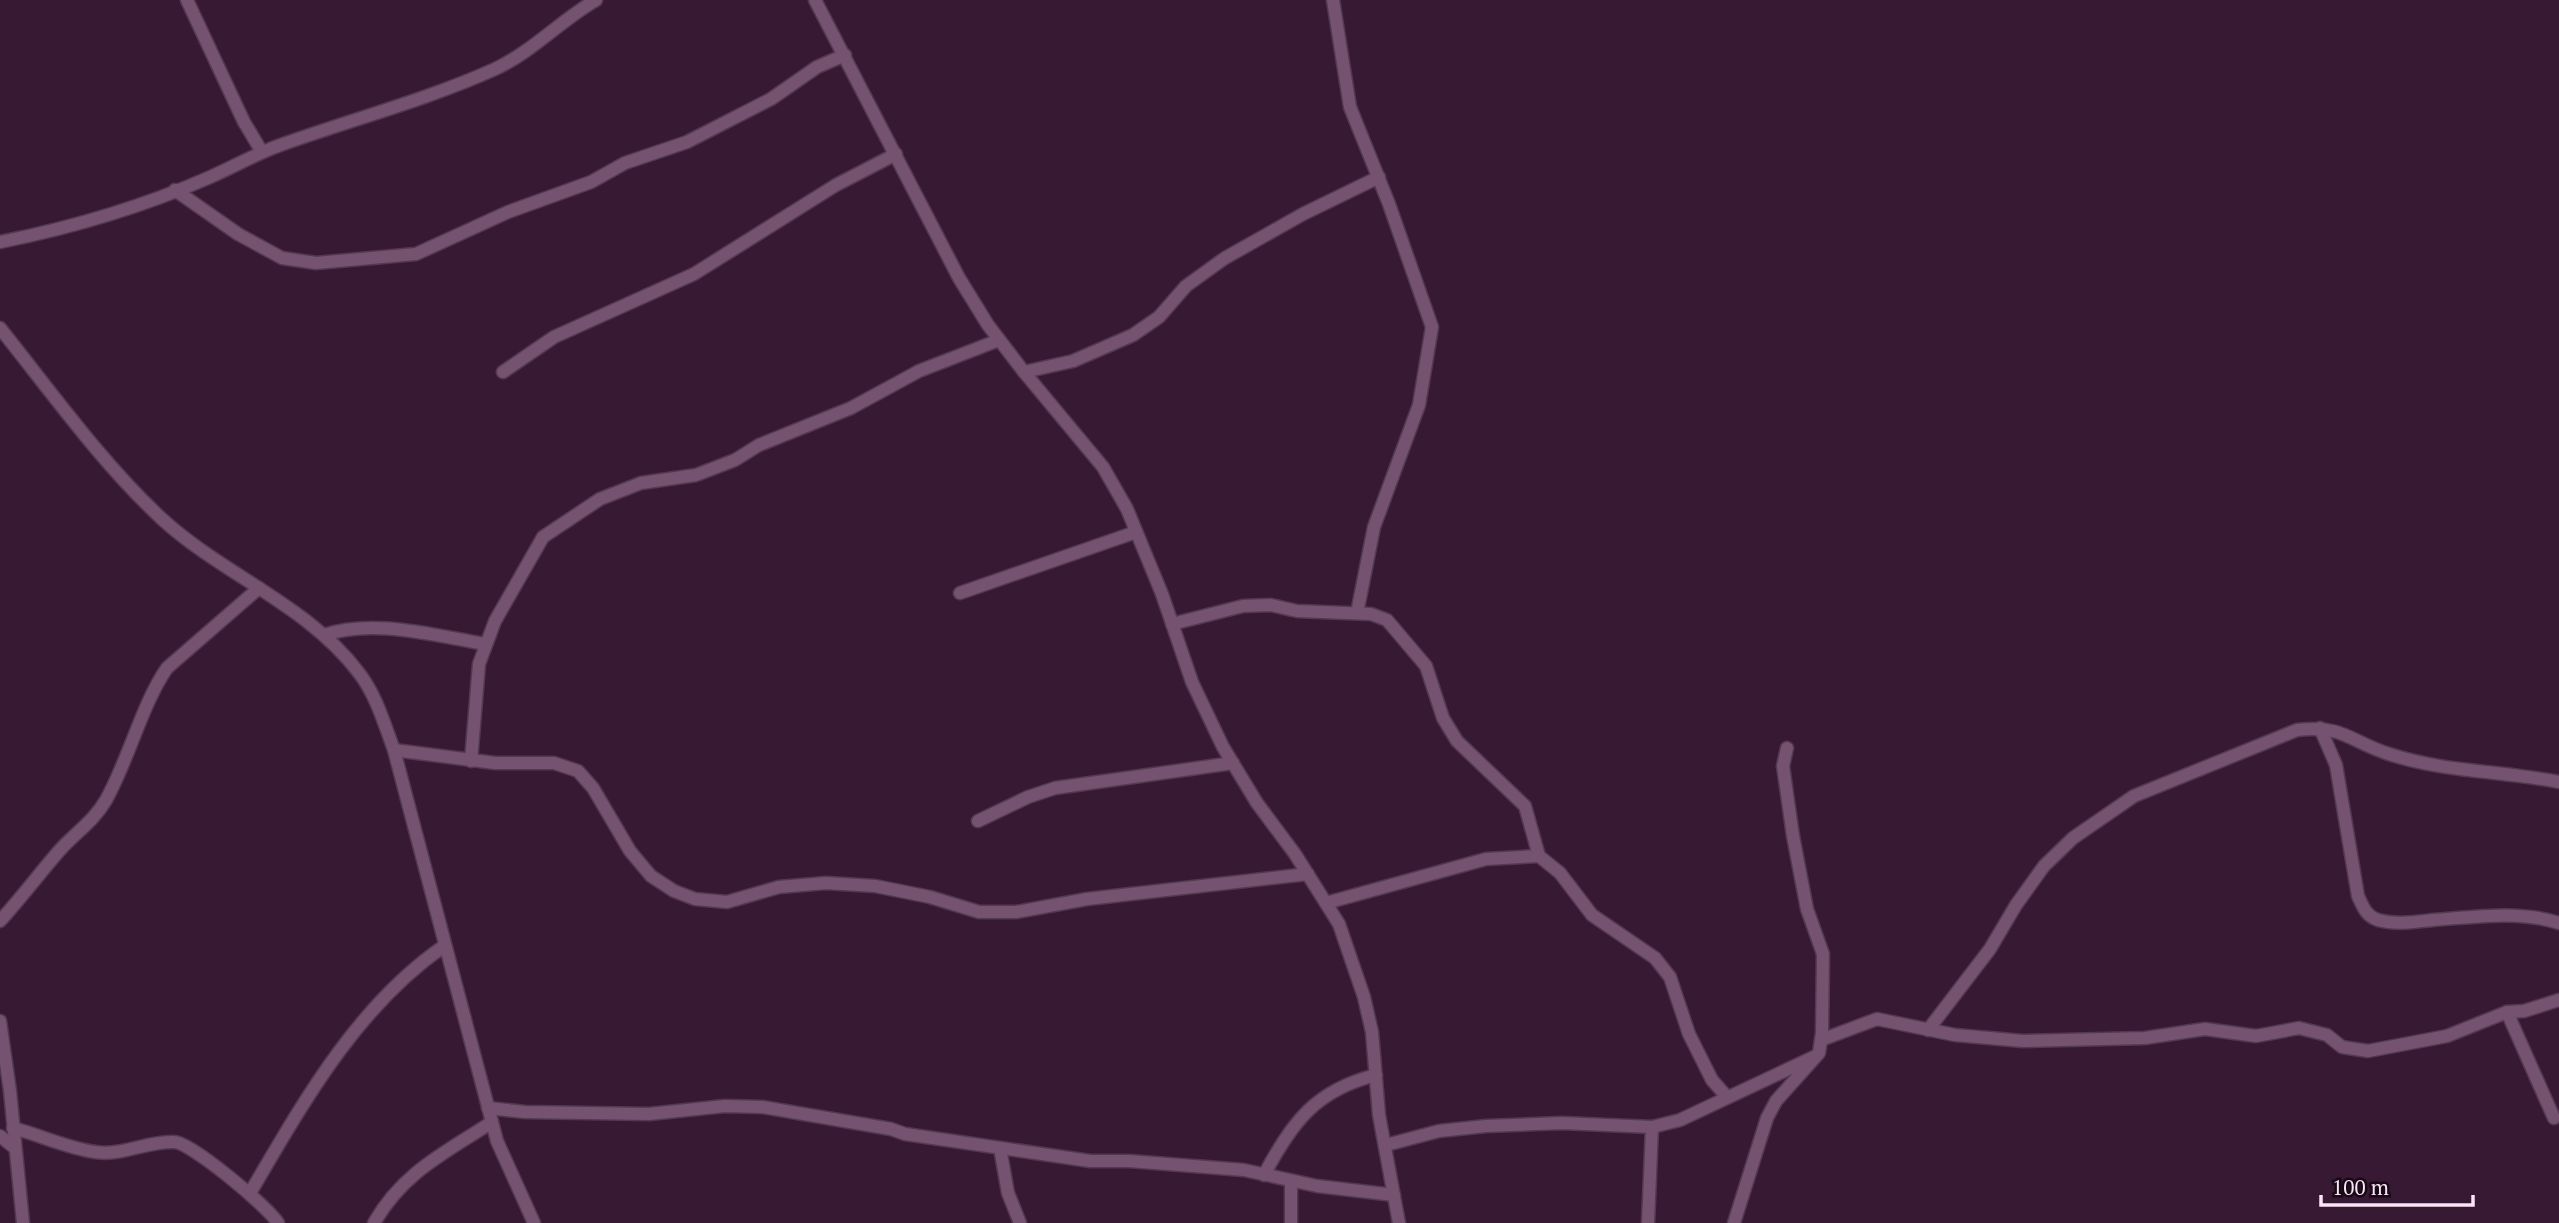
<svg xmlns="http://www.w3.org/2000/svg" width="2559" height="1223" font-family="'PT Serif',serif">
  <rect width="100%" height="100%" fill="#381933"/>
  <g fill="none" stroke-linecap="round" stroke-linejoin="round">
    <g stroke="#53394f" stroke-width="15">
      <g id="street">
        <path d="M187 0 244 122 262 152"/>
        <path d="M815 0 959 278 988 325 1024 372 1103 467 1127 509 1162 594 1192 682 1223 747 1257 803 1295 854 1339 924 1364 997 1372 1032 1379 1115 1399 1223"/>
        <path d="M1333 0 1350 107 1389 204 1432 327 1419 405 1374 527 1357 613"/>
        <path d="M175 190 238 234 282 258 316 263 416 254 508 212 591 182 625 163 687 142 771 99 817 67 845 55"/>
        <path d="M0 242C70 228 142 207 208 178 231 168 252 156 275 147 349 120 424 101 495 69 532 52 561 20 596 0"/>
        <path d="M0 328C52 393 101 462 162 519 223 575 308 605 359 673 376 695 384 723 394 750L497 1141 534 1223"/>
        <path d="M503 372 554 337 694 274 836 185 896 154"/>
        <path d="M1024 372 1073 361 1133 335 1159 317 1186 286 1225 258 1303 214 1379 177"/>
        <path d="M960 593 1136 532"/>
        <path d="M1172 624 1243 606 1271 605 1297 611 1371 614 1387 620 1426 666 1443 718 1457 741 1525 806 1539 856"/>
        <path d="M324 635C375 618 435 636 486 644"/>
        <path d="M2320 728 2336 765 2358 896C2363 907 2366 916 2378 920 2396 925 2415 922 2433 920 2474 917 2519 910 2559 923"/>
        <path d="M394 750 495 763H554L578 771 593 788 630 851 651 876 674 891 695 899 727 902 779 887 826 883 875 886 930 897 979 912H1016L1087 899 1308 874"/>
        <path d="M471 761 479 664 495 621 543 537 600 499 641 483 696 475 735 460 759 445 851 408 919 371 999 340"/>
        <path d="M978 821 1028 797 1055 788 1233 763"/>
        <path d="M1326 903 1486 859 1539 856 1560 873 1592 915 1655 958 1670 977 1689 1034 1712 1080 1727 1097"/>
        <path d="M0 921C21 898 39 874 59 851 75 833 94 821 106 800 129 759 142 704 167 668L259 588"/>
        <path d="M2507 1012 2554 1118"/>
        <path d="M0 1021 10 1091 23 1223"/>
        <path d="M1928 1030 1990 949 2016 905 2044 866 2073 838 2134 796 2297 730C2344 725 2349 741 2389 754 2443 772 2503 771 2559 782"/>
        <path d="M1821 1040 1877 1019 1955 1035 2023 1041 2145 1038 2205 1029 2256 1036 2299 1028 2327 1035 2342 1047 2368 1051 2447 1036 2507 1012 2524 1011 2559 1000"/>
        <path d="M488 1108 525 1112 649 1114 725 1106 762 1107 891 1129 905 1134 1090 1161H1129L1244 1170 1317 1186 1394 1195"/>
        <path d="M13 1128C40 1135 67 1148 95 1152 123 1156 147 1141 174 1142 191 1142 268 1207 278 1223"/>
        <path d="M0 1136 15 1148"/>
        <path d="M1386 1145 1439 1131 1486 1126 1562 1123 1652 1127 1680 1120 1816 1056"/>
        <path d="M1000 1148 1008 1193 1020 1223"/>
        <path d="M1264 1175C1292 1122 1316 1090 1376 1075"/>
        <path d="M1291 1181V1223"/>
        <path d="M250 1193C303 1103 356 1007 444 946"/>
        <path d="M374 1223C403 1172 445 1153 492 1122"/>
        <path d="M1648 1223 1652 1127"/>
        <path d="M1734 1223 1767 1118 1776 1101 1819 1053 1822 1033 1823 954 1807 909 1793 836 1783 766 1787 748"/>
      </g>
    </g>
    <use href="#street" stroke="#75526f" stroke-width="12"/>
  </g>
  <path d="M2321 1195v10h152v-10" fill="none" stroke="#fae4f5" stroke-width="3.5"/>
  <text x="2332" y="1195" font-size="21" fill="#fae4f5" stroke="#170915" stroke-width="5" paint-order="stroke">100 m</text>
</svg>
